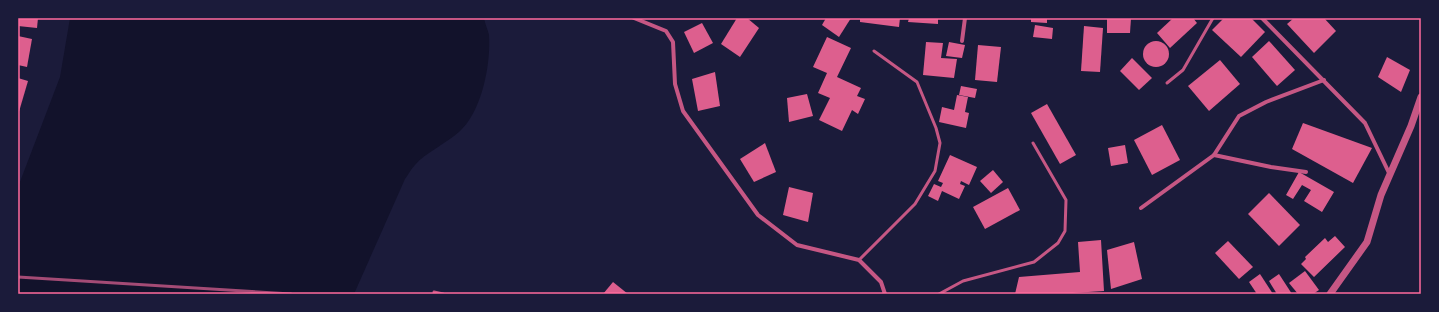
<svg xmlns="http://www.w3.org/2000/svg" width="1439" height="312" font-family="Figtree,sans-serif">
  <rect width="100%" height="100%" fill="#1b1b3a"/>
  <path fill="#12122b" d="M70 18H484C485 24 488 30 489 35 491 64 482 112 459 132 447 143 425 153 415 165 411 169 408 175 405 179L354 294H18V187L60 77Z"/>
  <g fill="#dd5f8e">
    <path d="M18 18H38L37 28 18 26Z"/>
    <path d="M737 18H747L759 28 740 57 721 44Z"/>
    <path d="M826 18H851L839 37 822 25Z"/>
    <path d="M860 18H900L899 27 860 22Z"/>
    <path d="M909 18H938V24L908 22Z"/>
    <path d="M1031 18H1047V23L1031 22Z"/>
    <path d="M1107 18H1131L1130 33H1107Z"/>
    <path d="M1173 18H1193L1197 23 1170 48 1157 33Z"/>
    <path d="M1224 18H1251L1265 32 1241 57 1212 30Z"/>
    <path d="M1294 18H1324L1336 31 1314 53 1287 24Z"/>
    <path d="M702 23 713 43 694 53 684 32Z"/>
    <path d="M1035 25 1053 28 1052 39 1033 37Z"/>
    <path d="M1084 26 1103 28 1100 72 1081 71Z"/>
    <path d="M18 36 32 39 27 67 18 65Z"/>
    <path d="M827 37 851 48 837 77 861 88 857 96 865 99 858 114 852 110 842 131 819 120 830 98 818 93 827 73 813 67Z"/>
    <circle cx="1156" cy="54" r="13"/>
    <path d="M1269 41 1295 70 1277 86 1252 57Z"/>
    <path d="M926 42 943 43 941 58 957 59 954 78 923 75Z"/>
    <path d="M949 42 965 45 962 58 946 56Z"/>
    <path d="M978 45 1001 47 997 82 975 80Z"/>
    <path d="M1387 57 1410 70 1401 92 1378 77Z"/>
    <path d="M1132 58 1152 78 1139 90 1120 71Z"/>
    <path d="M1220 60 1240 84 1209 111 1188 86Z"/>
    <path d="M715 72 720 106 698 111 692 79Z"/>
    <path d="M18 78 28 81 18 115Z"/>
    <path d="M961 86 977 89 975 98 959 95Z"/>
    <path d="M807 94 813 116 789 122 787 98Z"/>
    <path d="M957 95 968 97 965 112 969 113 966 128 939 122 942 107 954 110Z"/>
    <path d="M1047 104 1076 155 1060 164 1031 113Z"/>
    <path d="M1303 123 1372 148 1353 183 1292 149Z"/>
    <path d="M1162 125 1180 160 1152 175 1134 140Z"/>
    <path d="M765 143 776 172 754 182 740 159Z"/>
    <path d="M1125 145 1128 163 1111 166 1108 148Z"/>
    <path d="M950 155 977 167 969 185 961 181 960 184 965 186 959 199 942 191 938 201 928 196 934 184 941 187 943 183 938 181Z"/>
    <path d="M993 170 1003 182 991 193 980 181Z"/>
    <path d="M1299 172 1334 192 1322 212 1304 201 1311 190 1302 185 1293 199 1286 195Z"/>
    <path d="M789 187 813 193 808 222 783 215Z"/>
    <path d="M1008 188 1020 210 985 229 973 207Z"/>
    <path d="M1269 193 1300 225 1279 246 1248 214Z"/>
    <path d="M1335 236 1345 247 1314 277 1301 264 1306 259 1305 257 1325 238 1328 242Z"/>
    <path d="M1101 240 1104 291 1057 294H1015L1019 277 1080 272 1078 242Z"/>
    <path d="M1228 241 1253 267 1239 279 1215 253Z"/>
    <path d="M1134 242 1142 279 1111 289 1107 250Z"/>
    <path d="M1305 271 1319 290 1313 294H1298L1289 283Z"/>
    <path d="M1260 274 1273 294H1257L1249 282Z"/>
    <path d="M1279 274 1292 294H1277L1269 281Z"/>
    <path d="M613 282 628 294H603Z"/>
  </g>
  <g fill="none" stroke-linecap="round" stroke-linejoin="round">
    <g stroke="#c65784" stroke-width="3">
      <path d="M1167 83 1183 70 1213 18"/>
      <path d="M859 260 915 204 935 171 940 143 936 128 917 82 874 51"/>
      <path d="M434 292 443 294"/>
      <path d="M939 294 963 281 1034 262 1058 243 1065 231 1066 200 1033 143"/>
    </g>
    <g stroke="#c65784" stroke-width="4">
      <path d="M634 18 666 31 673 42 675 84 683 111 758 215 797 245 859 260 881 282 885 294"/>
      <path d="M1262 18 1365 123 1390 175"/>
      <path d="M962 41 965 18"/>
      <path d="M1214 155 1271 167 1306 172"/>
      <path d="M1141 208 1214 155 1239 116 1266 102 1324 80"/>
    </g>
    <path stroke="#c65784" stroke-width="7" d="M1330 294 1367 242 1381 195 1411 126 1421 97"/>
    <path stroke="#a44b75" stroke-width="3" d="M18 277 291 294"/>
  </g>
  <rect width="1439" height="312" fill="none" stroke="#1b1b3a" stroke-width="38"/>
  <rect x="19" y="19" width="1401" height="274" fill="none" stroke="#ff6b9d" stroke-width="1.5"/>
</svg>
